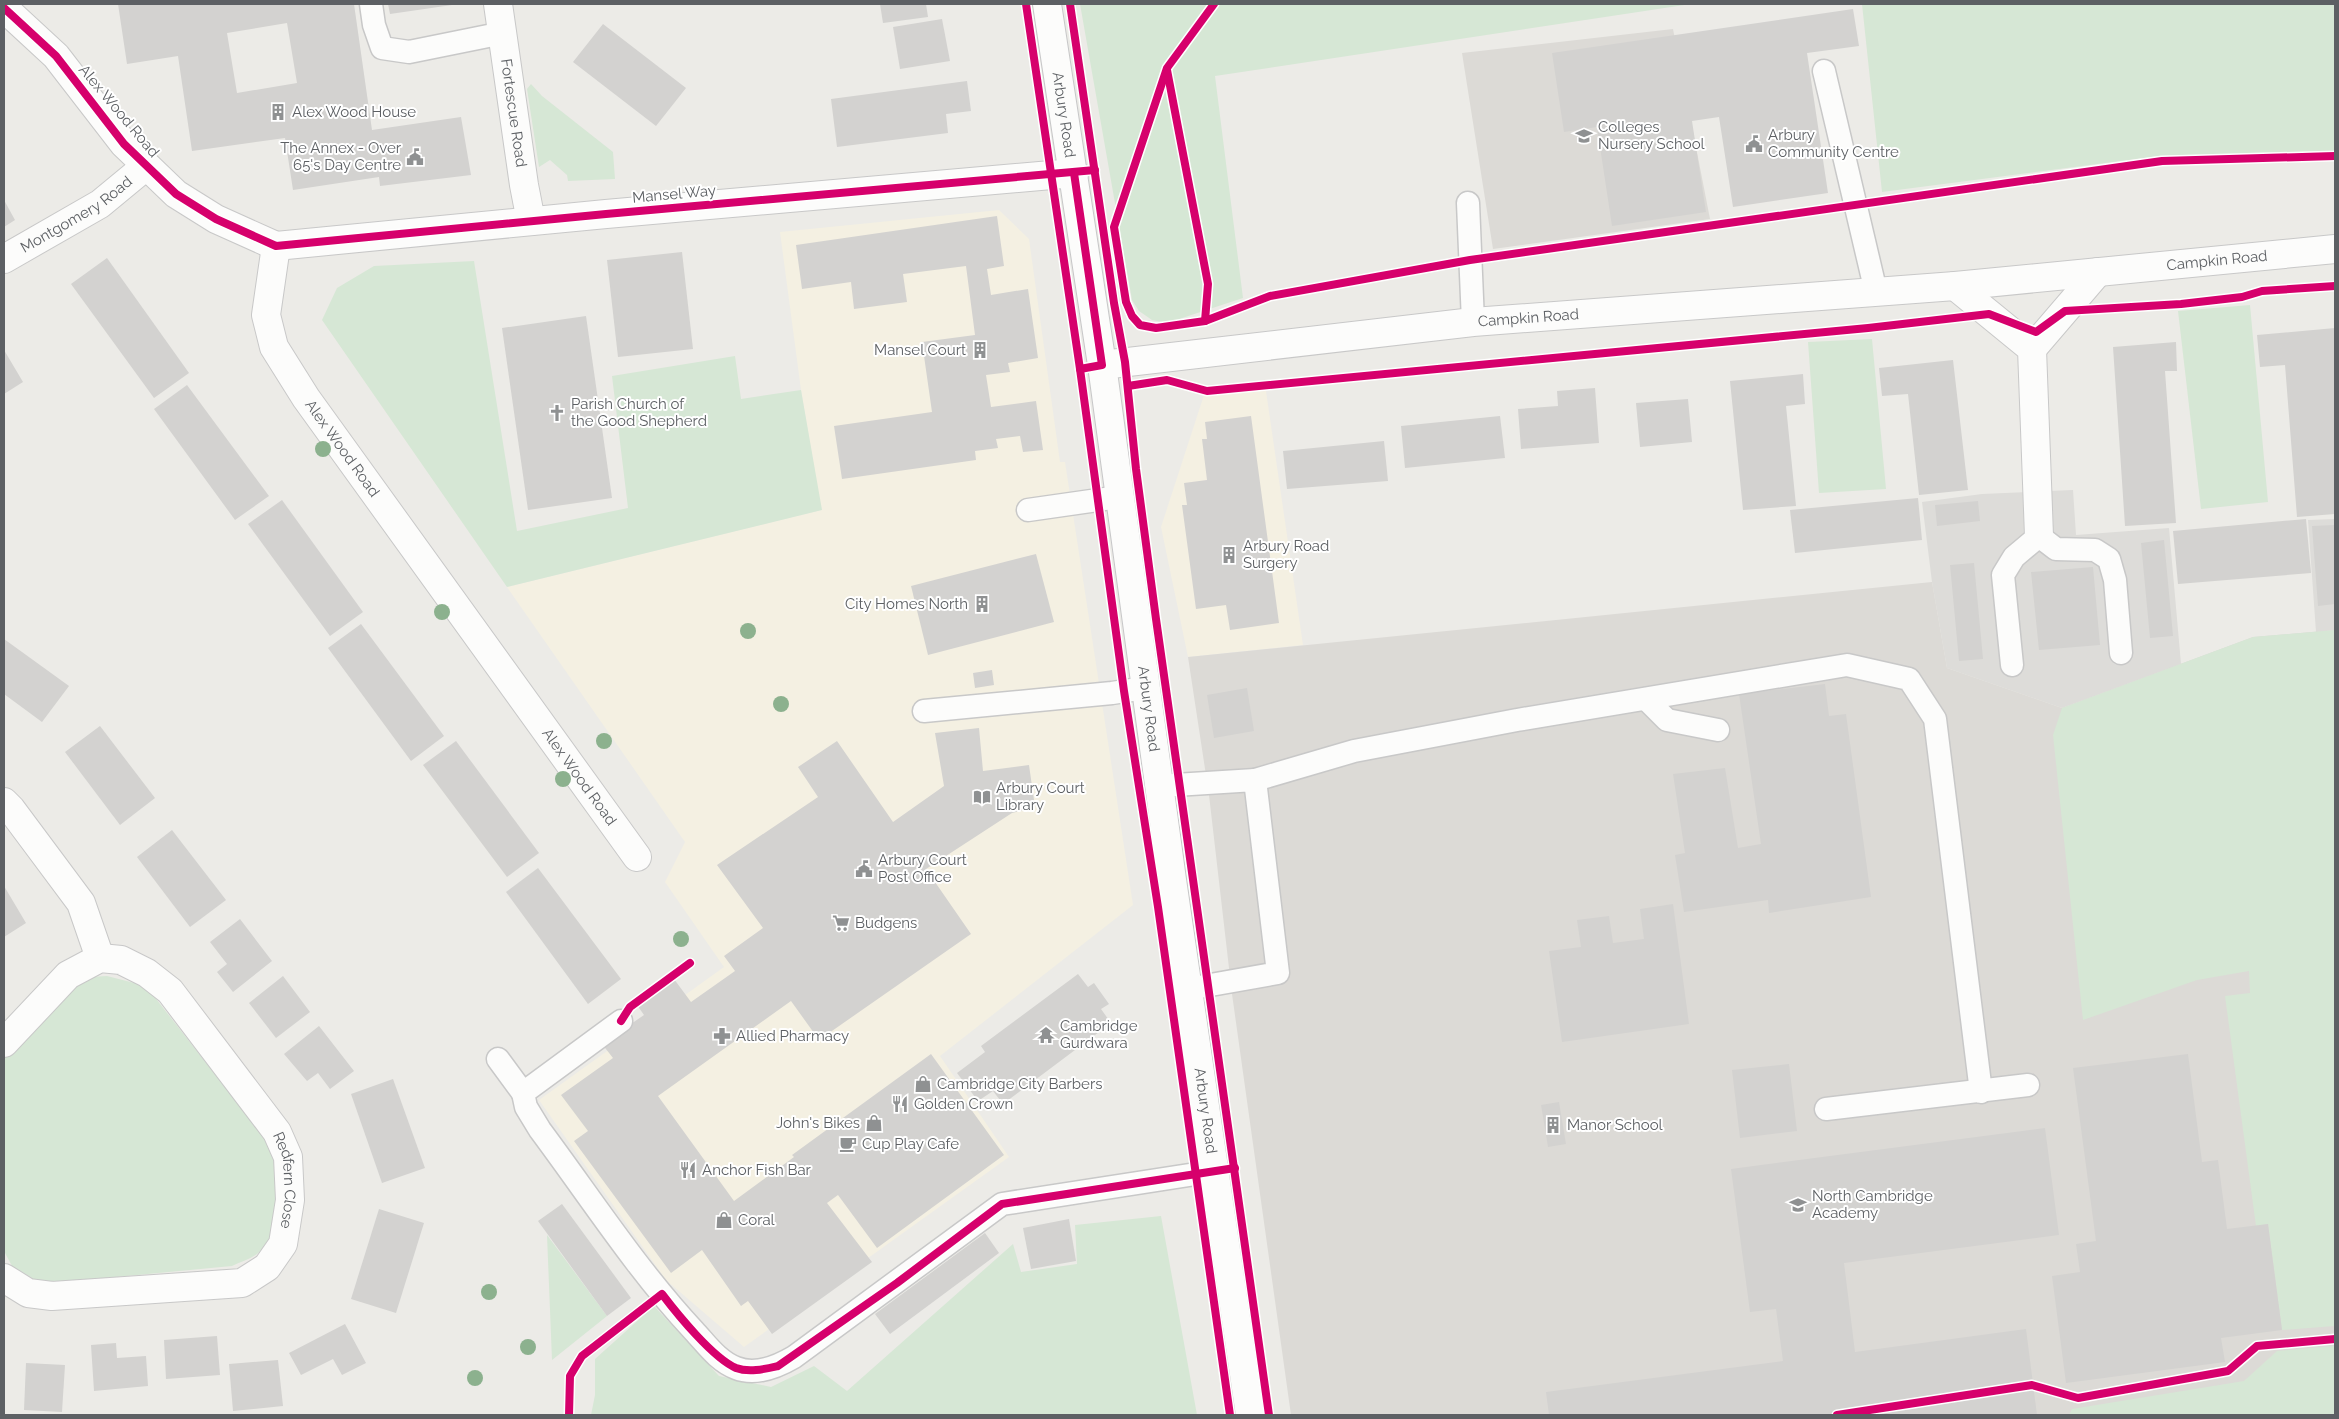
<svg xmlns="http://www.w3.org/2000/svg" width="2339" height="1419" font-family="Raleway,sans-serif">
  <rect width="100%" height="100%" fill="#ecebe7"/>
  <g fill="#f4f0e2">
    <path d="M999 210 1029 239 1060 462H1065L1133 905 940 1056 1009 1157 744 1347 666 1280 539 1100 724 967 665 882 685 842 507 587 821 510 801 390 780 232Z"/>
    <path d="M1266 391 1303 645 1188 657 1161 527 1204 395Z"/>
  </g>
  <g fill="#dddcd9">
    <path d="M2073 490 2076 535 2169 528 2181 664 2062 708 1947 668 1932 582 1922 502 1982 494Z"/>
    <path d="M2335 519V630L2316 632 2308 520Z"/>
  </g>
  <g fill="#dcdad6">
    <path d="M1673 29 1710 219 1493 249 1462 53Z"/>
    <path d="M1932 582 1947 668 2062 708 2253 637 2335 630V1415H1291L1232 994 1209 795 1188 657Z"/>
  </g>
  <g fill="#d6e7d5">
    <path d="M1080 4H1691L1215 76 1243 298 1167 323 1152 320 1139 311 1132 300Z"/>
    <path d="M1862 4H2335V151L2159 156 1882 192Z"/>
    <path d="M531 84 542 96 613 152 615 179 568 181 567 175 550 160 539 167 527 89Z"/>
    <path d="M474 261 517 531 628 508 612 376 735 356 741 399 801 390 822 510 507 587 322 320 337 288 374 266Z"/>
    <path d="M2250 305 2268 502 2201 509 2178 311Z"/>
    <path d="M1872 339 1886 489 1819 493 1808 342Z"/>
    <path d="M2335 630V1326L2282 1330 2268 1224 2256 1226 2225 996 2250 993 2249 971 2197 980 2083 1020 2053 735 2062 708 2253 637Z"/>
    <path d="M107 976 146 986 271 1146C277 1179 288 1229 257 1254 250 1259 240 1262 232 1266L42 1284 12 1266 4 1251V1059L74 985 90 977Z"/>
    <path d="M1161 1216 1197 1415H591L595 1395V1359L654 1306 719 1376 771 1387 814 1366 847 1391 1013 1244 1021 1272 1077 1264 1075 1225Z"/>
    <path d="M547 1235 607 1316 552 1360Z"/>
    <path d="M2335 1346V1415H2069L2072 1409 2244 1381 2277 1351Z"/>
  </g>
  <g fill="#d3d2d0" fill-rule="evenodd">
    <path d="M118 4H354L372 130 461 117 471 175 380 186 379 177 293 190 285 138 192 151 178 56 127 64ZM287 23 297 83 237 93 227 33Z"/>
    <path d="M388 4H452V5L390 14Z"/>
    <path d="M880 4H926L928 17 883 23Z"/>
    <path d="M1853 9 1859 46 1807 53 1828 193 1733 207 1719 117 1692 121 1706 212 1612 226 1597 127 1564 132 1552 53Z"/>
    <path d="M942 19 950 61 900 69 893 27Z"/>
    <path d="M603 24 686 88 656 126 573 62Z"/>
    <path d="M967 81 971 111 946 114 948 133 837 147 831 99Z"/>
    <path d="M4 200 15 220 4 227Z"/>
    <path d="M997 216 1004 266 987 269 991 295 1028 289 1038 358 1008 363 1010 372 986 375 991 407 1036 401 1043 450 1023 452 1020 436 996 439 998 448 975 451 976 460 842 479 834 426 932 412 922 342 975 335 966 266 903 274 907 302 854 309 851 282 802 289 796 245Z"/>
    <path d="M682 252 693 349 618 357 607 260Z"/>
    <path d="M107 258 189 373 154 398 71 284Z"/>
    <path d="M586 316 612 498 528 510 502 328Z"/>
    <path d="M2335 328V514L2297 517 2285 365 2260 367 2257 335Z"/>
    <path d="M2176 342 2177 371H2165L2176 523 2125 526 2113 347Z"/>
    <path d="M4 350 23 382 4 394Z"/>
    <path d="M1953 360 1968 490 1919 495 1908 394 1882 396 1879 368Z"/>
    <path d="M1803 374 1805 404 1786 406 1796 506 1743 510 1730 381Z"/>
    <path d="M187 385 269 496 235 520 154 409Z"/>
    <path d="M1595 388 1599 443 1521 449 1518 409 1558 406 1557 391Z"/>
    <path d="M1688 399 1692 442 1640 447 1636 403Z"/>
    <path d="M1251 416 1279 623 1230 630 1226 605 1196 609 1182 505H1187L1184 483 1207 480 1202 439H1207L1205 422Z"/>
    <path d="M1500 416 1505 458 1405 468 1401 426Z"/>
    <path d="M1384 441 1388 481 1287 489 1283 451Z"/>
    <path d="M1918 498 1922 540 1795 553 1790 510Z"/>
    <path d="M282 500 363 612 330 636 248 524Z"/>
    <path d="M1978 501 1980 521 1937 526 1935 505Z"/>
    <path d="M2306 519 2311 573 2178 584 2173 531Z"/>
    <path d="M2335 525V604L2318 606 2312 526Z"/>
    <path d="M2164 540 2173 636 2150 638 2141 543Z"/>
    <path d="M1036 554 1054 622 928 655 911 586Z"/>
    <path d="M1974 563 1983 659 1959 661 1950 565Z"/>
    <path d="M2093 567 2100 645 2039 650 2031 572Z"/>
    <path d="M361 624 444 736 411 761 328 648Z"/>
    <path d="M4 639 69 686 42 722 4 694Z"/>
    <path d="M992 670 994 685 975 688 973 673Z"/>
    <path d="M1825 684 1829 716 1846 714 1871 897 1769 913 1768 900 1684 912 1675 855 1685 853 1673 774 1725 768 1738 848 1761 844 1739 694Z"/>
    <path d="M1247 688 1254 731 1214 738 1207 695Z"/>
    <path d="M100 726 155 798 120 825 65 752Z"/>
    <path d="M979 728 983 771 1029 765 1035 807 1012 813 926 869 971 934 819 1040 791 1001 658 1096 734 1201 794 1157 792 1155 931 1054 1004 1155 877 1248 838 1195 827 1203 872 1262 772 1334 748 1301 741 1306 702 1250 671 1273 574 1141 588 1131 561 1095 613 1058 602 1044 644 1015 637 1005 674 979 691 1002 735 971 724 956 763 928 717 865 818 797 798 767 837 741 893 822 944 786 935 733Z"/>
    <path d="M456 741 539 853 507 877 423 765Z"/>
    <path d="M172 830 226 900 190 927 137 857Z"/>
    <path d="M538 868 621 979 588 1004 506 892Z"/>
    <path d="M4 886 26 923 4 937Z"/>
    <path d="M1673 904 1689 1024 1562 1042 1549 951 1581 947 1577 920 1609 916 1613 943 1644 939 1640 909Z"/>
    <path d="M240 919 272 961 233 992 217 972 227 964 210 942Z"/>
    <path d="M1078 974 1088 987 1094 983 1109 1004 1101 1009 1111 1023 1003 1104 993 1091 978 1101 957 1073 985 1052 981 1046Z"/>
    <path d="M283 976 310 1012 276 1038 249 1003Z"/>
    <path d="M319 1026 354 1071 330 1089 318 1073 307 1081 284 1054Z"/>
    <path d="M2188 1054 2202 1162 2218 1160 2227 1229 2268 1224 2282 1330 2221 1338 2225 1362 2066 1383 2052 1276 2080 1272 2076 1244 2096 1241 2073 1068Z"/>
    <path d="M1789 1064 1797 1131 1740 1138 1732 1070Z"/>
    <path d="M393 1079 425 1168 382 1183 351 1094Z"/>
    <path d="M1559 1102 1566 1144 1548 1147 1541 1105Z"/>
    <path d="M2045 1128 2059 1235 1844 1263 1855 1352 2026 1329 2037 1415H1549L1546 1392 1783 1361 1776 1309 1750 1312 1731 1169Z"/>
    <path d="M562 1204 631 1298 607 1316 538 1221Z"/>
    <path d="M379 1209 424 1223 396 1313 351 1299Z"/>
    <path d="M1069 1219 1076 1261 1031 1269 1023 1228Z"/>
    <path d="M985 1233 999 1253 890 1334 875 1314Z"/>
    <path d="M345 1324 366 1363 342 1375 333 1359 301 1375 289 1353Z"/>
    <path d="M217 1336 220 1375 166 1379 164 1340Z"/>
    <path d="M116 1343 117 1358 146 1356 148 1386 94 1391 91 1345Z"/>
    <path d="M278 1360 283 1406 233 1411 229 1364Z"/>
    <path d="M26 1363 65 1365 62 1412 24 1410Z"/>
  </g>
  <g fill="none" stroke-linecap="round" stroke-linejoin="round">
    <g stroke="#c8c8c8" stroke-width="25">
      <g id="lane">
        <path d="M371 4 374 25 382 48 409 52 503 33"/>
        <path d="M1824 71 1876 292"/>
        <path d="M1468 203 1473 322"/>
        <path d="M1028 510 1119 497"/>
        <path d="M2012 665 2003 575 2014 557 2039 536 2056 549 2095 550 2109 559 2115 580 2121 653"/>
        <path d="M1646 699 1667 720 1718 730"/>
        <path d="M924 711 1112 693 1145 688"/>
        <path d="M1255 780 1354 751 1517 720 1847 665 1909 679 1935 719 1981 1092"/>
        <path d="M1159 786 1255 780 1278 973 1188 989"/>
        <path d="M621 1021 523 1093 526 1107 540 1130C590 1197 637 1270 694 1331 707 1345 718 1361 736 1368 756 1376 777 1367 794 1357L1002 1204 1215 1171"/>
        <path d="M498 1059 523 1093"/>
        <path d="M1826 1109 2028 1085"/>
      </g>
    </g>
    <g stroke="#c8c8c8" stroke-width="30">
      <g id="street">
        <path id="s1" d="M498 4 524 185 531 221"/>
        <path d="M4 8 56 56 124 144 176 194 216 219 276 246"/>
        <path d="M276 246 606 214 1074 173"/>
        <path id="s2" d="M276 246 266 315 274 347 306 398 637 857"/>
        <path id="s3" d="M4 259 100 204 146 166"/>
        <path d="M1955 286 2032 349 2039 536"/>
        <path d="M2032 349 2098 272"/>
        <path id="s4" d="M1102 365 1473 322 1955 286 2335 249"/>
        <path d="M4 802 11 809 81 903 100 958"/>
        <path id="s5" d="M4 1043 68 975 100 958 121 960 147 973 170 991 277 1132 288 1157 290 1200 283 1244 267 1267 242 1283 52 1296 28 1293 4 1278"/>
      </g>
    </g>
    <g stroke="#c7c7c8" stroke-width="30">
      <g id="secondary">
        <path id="s6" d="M1047 4 1102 365 1172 880 1250 1415"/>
      </g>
    </g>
    <use href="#lane" stroke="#fcfcfb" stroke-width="22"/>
    <use href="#street" stroke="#fcfcfb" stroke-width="28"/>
    <use href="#secondary" stroke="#fcfcfb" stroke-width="28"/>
    <g stroke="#fff" stroke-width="11">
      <g id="cycleway">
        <path d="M1026 4 1080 369 1124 691 1158 907 1230 1415"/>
        <path d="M1070 4 1114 303 1125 362 1136 469 1156 619 1269 1415"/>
        <path d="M1214 4 1167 68 1114 227 1126 302 1132 316 1140 325 1156 328 1205 321 1270 296 1470 260 2162 161 2335 156"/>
        <path d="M4 8 56 56 124 144 176 194 216 219 276 246 606 214 1095 170"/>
        <path d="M1167 70 1208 284 1205 321"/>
        <path d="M1074 173 1102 365 1080 369"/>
        <path d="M1128 386 1167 380 1207 391 1868 328 1989 314 2036 332 2065 311 2181 304 2242 297 2262 291 2335 286"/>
        <path d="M621 1021 630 1007 690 963"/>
        <path d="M569 1415 570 1376 582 1356 662 1294C678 1315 713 1358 736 1368 749 1373 765 1369 778 1366L897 1283 1002 1204 1235 1168"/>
        <path d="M1837 1415 2032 1385 2078 1398 2228 1371 2257 1346 2335 1339"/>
      </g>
    </g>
    <use href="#cycleway" stroke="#d6006c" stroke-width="8"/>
  </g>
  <g fill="#8cb18e">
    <circle cx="323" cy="449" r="8"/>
    <circle cx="442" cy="612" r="8"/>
    <circle cx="748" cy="631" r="8"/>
    <circle cx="781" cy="704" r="8"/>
    <circle cx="604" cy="741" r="8"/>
    <circle cx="563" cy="779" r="8"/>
    <circle cx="681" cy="939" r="8"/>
    <circle cx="489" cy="1292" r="8"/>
    <circle cx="528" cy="1347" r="8"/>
    <circle cx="475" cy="1378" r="8"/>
  </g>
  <defs>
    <g id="building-bare" transform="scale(1.35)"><path d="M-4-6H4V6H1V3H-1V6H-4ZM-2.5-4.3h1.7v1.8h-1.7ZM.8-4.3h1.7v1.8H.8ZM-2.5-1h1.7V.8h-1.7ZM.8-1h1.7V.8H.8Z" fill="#8f9192" stroke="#fff" stroke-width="2.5" paint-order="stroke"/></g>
    <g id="school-bare" transform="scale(1.35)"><path d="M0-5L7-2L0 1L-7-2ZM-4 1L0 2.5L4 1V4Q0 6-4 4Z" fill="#8f9192" stroke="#fff" stroke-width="2.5" paint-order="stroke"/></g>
    <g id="civic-bare" transform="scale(1.35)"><path d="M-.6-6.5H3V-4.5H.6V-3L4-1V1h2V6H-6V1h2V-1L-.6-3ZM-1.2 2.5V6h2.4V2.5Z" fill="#8f9192" stroke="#fff" stroke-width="2.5" paint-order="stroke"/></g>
    <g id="church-bare" transform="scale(1.35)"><path d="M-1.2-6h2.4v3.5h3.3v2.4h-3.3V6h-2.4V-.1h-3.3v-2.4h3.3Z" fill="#8f9192" stroke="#fff" stroke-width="2.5" paint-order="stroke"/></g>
    <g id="library-bare" transform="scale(1.35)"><path d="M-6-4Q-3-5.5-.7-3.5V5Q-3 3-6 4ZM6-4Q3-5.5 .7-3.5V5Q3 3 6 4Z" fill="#8f9192" stroke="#fff" stroke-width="2.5" paint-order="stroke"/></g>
    <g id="supermarket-bare" transform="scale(1.35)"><path d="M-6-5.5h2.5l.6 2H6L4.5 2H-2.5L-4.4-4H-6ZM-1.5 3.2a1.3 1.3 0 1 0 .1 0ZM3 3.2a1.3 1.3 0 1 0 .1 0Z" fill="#8f9192" stroke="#fff" stroke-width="2.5" paint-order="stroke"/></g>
    <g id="temple-bare" transform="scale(1.35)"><path d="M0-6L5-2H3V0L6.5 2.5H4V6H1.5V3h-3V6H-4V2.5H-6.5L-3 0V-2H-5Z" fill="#8f9192" stroke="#fff" stroke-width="2.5" paint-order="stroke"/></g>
    <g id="pharmacy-bare" transform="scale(1.35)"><path d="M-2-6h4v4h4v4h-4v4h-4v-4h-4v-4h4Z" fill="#8f9192" stroke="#fff" stroke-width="2.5" paint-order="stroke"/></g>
    <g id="shop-bare" transform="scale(1.35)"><path d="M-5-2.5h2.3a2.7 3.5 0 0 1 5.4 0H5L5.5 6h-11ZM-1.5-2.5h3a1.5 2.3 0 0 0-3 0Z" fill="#8f9192" stroke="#fff" stroke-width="2.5" paint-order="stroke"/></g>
    <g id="restaurant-bare" transform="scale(1.35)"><path d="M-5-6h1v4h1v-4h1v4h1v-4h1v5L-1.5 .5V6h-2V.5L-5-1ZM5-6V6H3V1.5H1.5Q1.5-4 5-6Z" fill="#8f9192" stroke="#fff" stroke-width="2.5" paint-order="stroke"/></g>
    <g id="cafe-bare" transform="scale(1.35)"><path d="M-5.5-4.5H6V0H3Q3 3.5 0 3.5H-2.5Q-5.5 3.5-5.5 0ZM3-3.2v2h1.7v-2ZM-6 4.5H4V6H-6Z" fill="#8f9192" stroke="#fff" stroke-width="2.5" paint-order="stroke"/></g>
  </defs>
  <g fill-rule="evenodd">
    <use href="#building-bare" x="278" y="112"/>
    <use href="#school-bare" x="1584" y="136"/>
    <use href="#civic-bare" x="1754" y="144"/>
    <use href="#civic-bare" x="415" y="157"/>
    <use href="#building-bare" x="980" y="350"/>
    <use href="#church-bare" x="557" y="413"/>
    <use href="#building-bare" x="1229" y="555"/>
    <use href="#building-bare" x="982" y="604"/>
    <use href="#library-bare" x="982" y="797"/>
    <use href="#civic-bare" x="864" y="869"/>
    <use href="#supermarket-bare" x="841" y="923"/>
    <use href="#temple-bare" x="1046" y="1035"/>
    <use href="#pharmacy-bare" x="722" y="1036"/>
    <use href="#shop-bare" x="923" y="1084"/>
    <use href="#restaurant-bare" x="900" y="1104"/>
    <use href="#shop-bare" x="874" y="1123"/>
    <use href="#building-bare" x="1553" y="1125"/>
    <use href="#cafe-bare" x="848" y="1144"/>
    <use href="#restaurant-bare" x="688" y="1170"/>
    <use href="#school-bare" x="1798" y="1205"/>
    <use href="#shop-bare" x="724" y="1220"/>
  </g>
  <g text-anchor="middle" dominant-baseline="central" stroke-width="4" stroke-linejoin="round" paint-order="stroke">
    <g font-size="15" fill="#5d6064" stroke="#fff">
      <text transform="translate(119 111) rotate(50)">Alex Wood Road</text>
      <text stroke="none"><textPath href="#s1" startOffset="110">Fortescue Road</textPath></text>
      <text stroke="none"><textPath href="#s6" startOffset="112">Arbury Road</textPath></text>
      <text transform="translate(674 194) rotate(-5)">Mansel Way</text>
      <text stroke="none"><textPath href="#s3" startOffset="85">Montgomery Road</textPath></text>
      <text stroke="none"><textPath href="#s4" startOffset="1120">Campkin Road</textPath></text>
      <text stroke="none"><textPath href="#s4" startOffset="429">Campkin Road</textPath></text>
      <text stroke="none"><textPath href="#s2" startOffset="225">Alex Wood Road</textPath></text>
      <text stroke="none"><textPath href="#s6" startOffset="712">Arbury Road</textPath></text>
      <text stroke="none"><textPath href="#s2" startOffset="630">Alex Wood Road</textPath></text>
      <text stroke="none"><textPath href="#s6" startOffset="1118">Arbury Road</textPath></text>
      <text stroke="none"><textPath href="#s5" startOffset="436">Redfern Close</textPath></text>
    </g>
    <g font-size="15" fill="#5d6064" stroke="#fff" text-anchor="start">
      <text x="292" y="112">Alex Wood House</text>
      <text x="1598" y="127">Colleges<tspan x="1598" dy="17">Nursery School</tspan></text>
      <text x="1768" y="135">Arbury<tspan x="1768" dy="17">Community Centre</tspan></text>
      <text x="401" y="148" text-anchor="end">The Annex - Over<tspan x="401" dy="17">65's Day Centre</tspan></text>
      <text x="966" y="350" text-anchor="end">Mansel Court</text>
      <text x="571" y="404">Parish Church of<tspan x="571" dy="17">the Good Shepherd</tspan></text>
      <text x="1243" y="546">Arbury Road<tspan x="1243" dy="17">Surgery</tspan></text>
      <text x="968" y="604" text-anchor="end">City Homes North</text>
      <text x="996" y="788">Arbury Court<tspan x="996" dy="17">Library</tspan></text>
      <text x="878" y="860">Arbury Court<tspan x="878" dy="17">Post Office</tspan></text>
      <text x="855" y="923">Budgens</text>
      <text x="1060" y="1026">Cambridge<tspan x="1060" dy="17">Gurdwara</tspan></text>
      <text x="736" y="1036">Allied Pharmacy</text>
      <text x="937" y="1084">Cambridge City Barbers</text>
      <text x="914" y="1104">Golden Crown</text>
      <text x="860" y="1123" text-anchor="end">John's Bikes</text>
      <text x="1567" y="1125">Manor School</text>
      <text x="862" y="1144">Cup Play Cafe</text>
      <text x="702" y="1170">Anchor Fish Bar</text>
      <text x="1812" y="1196">North Cambridge<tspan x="1812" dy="17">Academy</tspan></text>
      <text x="738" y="1220">Coral</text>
    </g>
  </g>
  <rect width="2339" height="1419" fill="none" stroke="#5d6064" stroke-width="10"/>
</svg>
